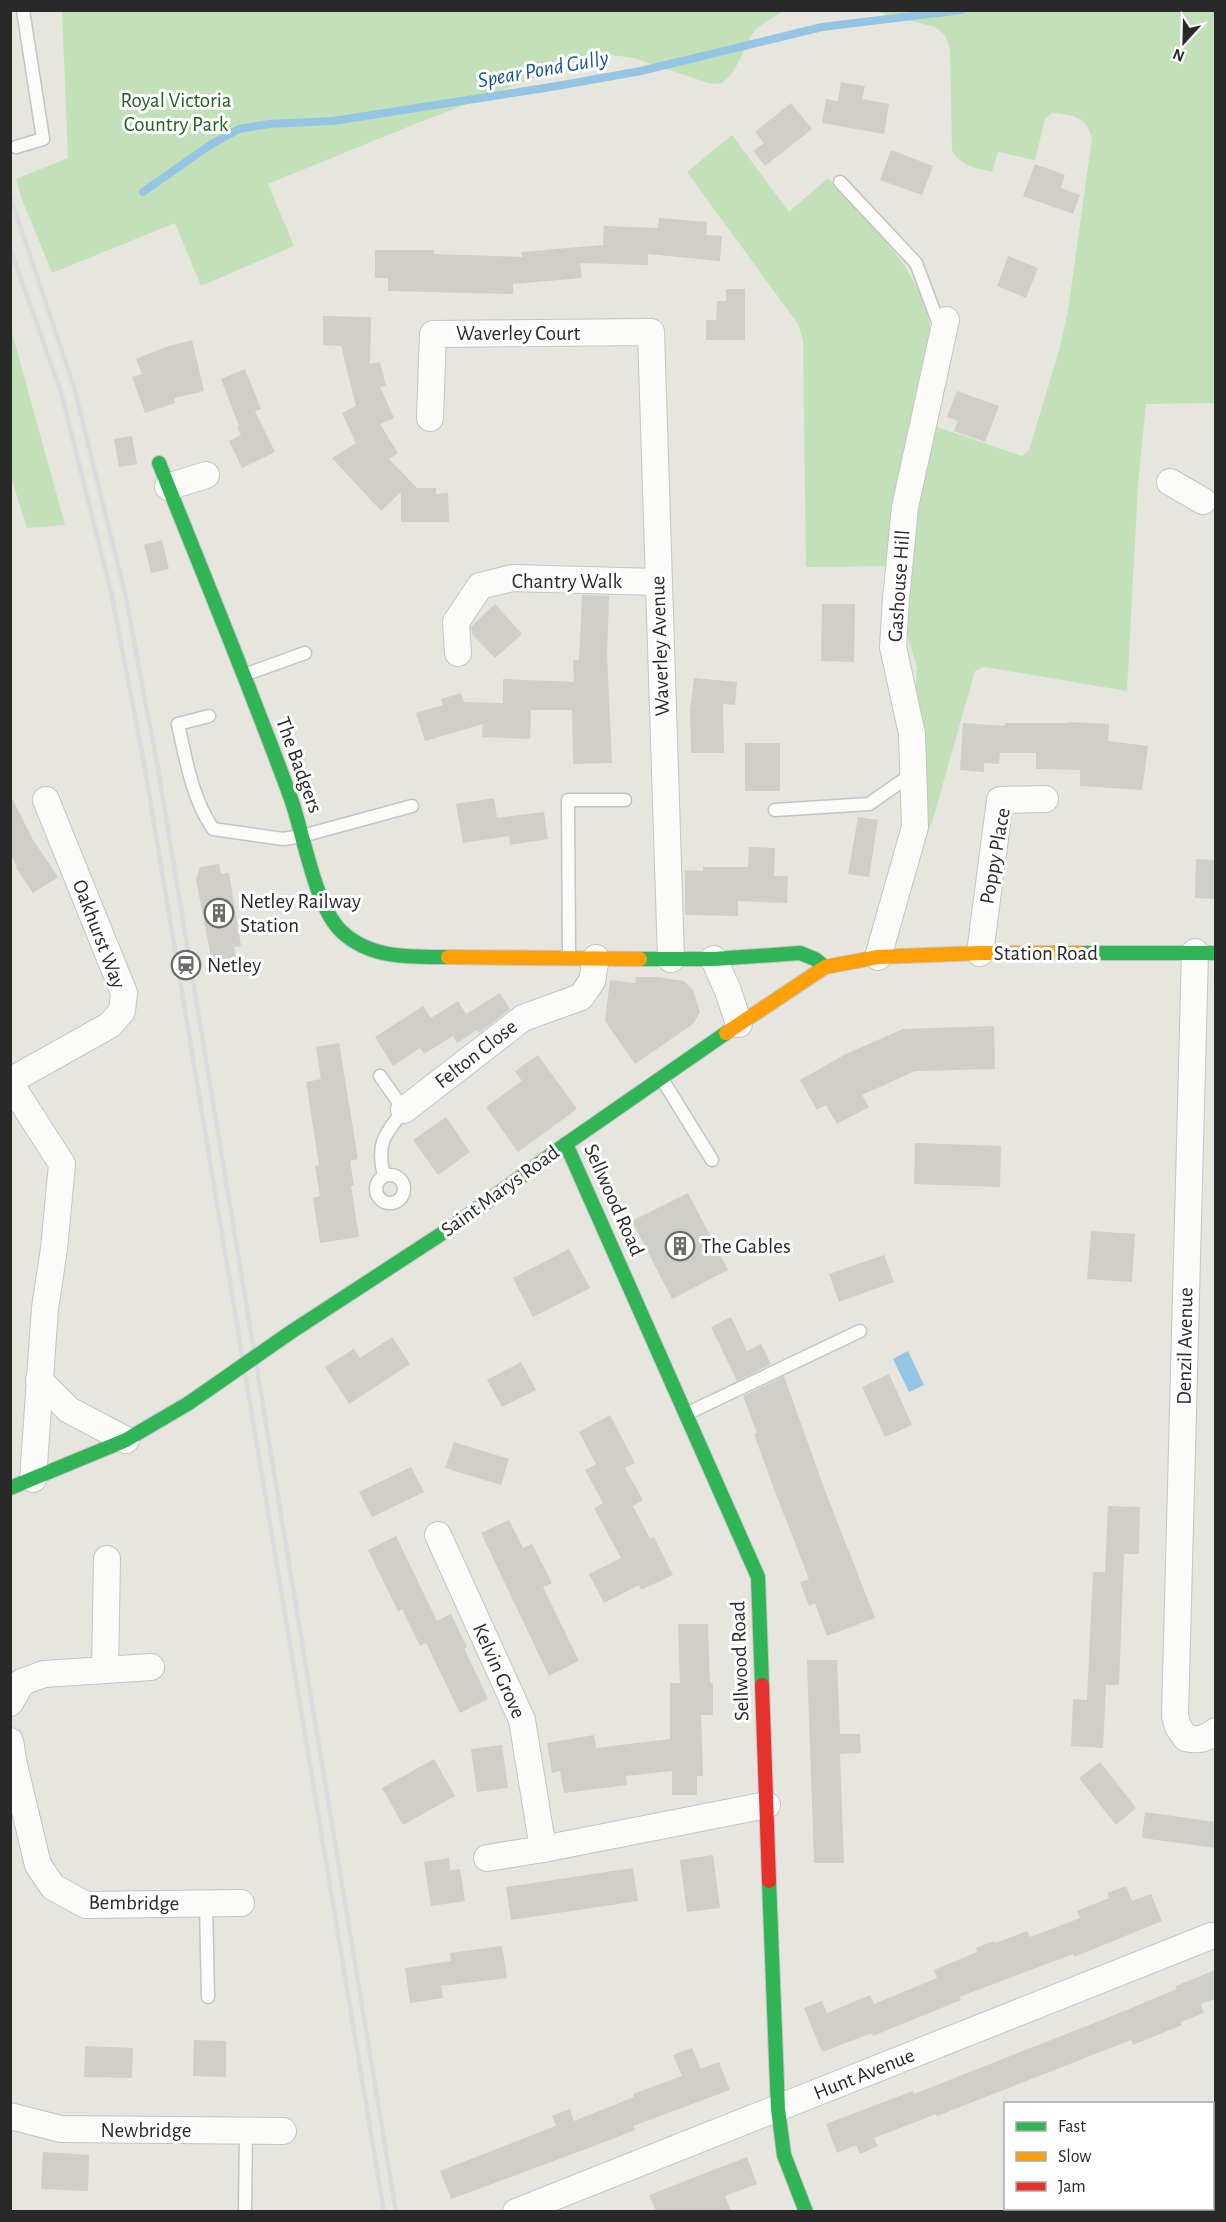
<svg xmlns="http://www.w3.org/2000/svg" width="1226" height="2222" font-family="'Alegreya Sans',sans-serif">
  <rect width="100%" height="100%" fill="#e6e5de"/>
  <g fill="#c3e1b9">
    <path d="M62 11V10L783 11C773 18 761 23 753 33 741 51 739 72 720 84L708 83 633 58 612 55 582 59 410 126 268 184 294 246 201 286 175 223 52 273 21 197 16 179 68 158Z"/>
    <path d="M873 11H1215V403L1146 404 1138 486 1127 691 984 667 975 671 933 819 924 843 915 827 912 734 917 667 886 566 806 567 803 340 798 324 687 172 732 135 789 212 828 178C872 226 928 274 932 343 933 364 926 400 923 422L1022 456 1029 450 1059 351 1068 311 1092 138C1087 117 1071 114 1052 113L1045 119 1035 160 998 152 992 172C977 168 959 166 952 150L950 48 945 35 935 27Z"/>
    <path d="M11 329 65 525 27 528 11 477Z"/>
  </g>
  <path fill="#96c5e4" d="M908 1351 924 1385 909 1392 893 1359Z"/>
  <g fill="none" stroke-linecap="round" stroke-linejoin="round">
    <path stroke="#96c5e4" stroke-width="8" d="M143 192 210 145 239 129 269 124 333 121 551 87 641 71 822 27 962 10"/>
  </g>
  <g fill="#cfcec9">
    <path d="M841 82 865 86 862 99 889 104 884 134 822 123 826 99 838 101Z"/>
    <path d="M791 103 812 129 765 166 753 151 764 143 755 132Z"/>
    <path d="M891 150 933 166 922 195 880 180Z"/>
    <path d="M1035 164 1065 175 1061 188 1080 195 1073 214 1023 196Z"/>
    <path d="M659 218 707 222 706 235 722 236 720 261 648 254V265L580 263 582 278 513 284V294L388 291V278H375V250H434V254L522 257 521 252 603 245 604 226 658 228Z"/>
    <path d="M1008 256 1038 268 1026 298 997 286Z"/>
    <path d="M726 289H745V340H706V320H716L717 301H726Z"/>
    <path d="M323 316 371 317 370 364 380 362 386 386 380 387 394 418 380 424 398 453 389 459 417 488H436V494L448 493 449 522H401V492L381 511 332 458 356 443 342 413 356 406 341 346 323 345Z"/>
    <path d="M192 340 204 391 174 398 175 403 145 413 132 377 142 374 136 359 163 348Z"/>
    <path d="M245 369 261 409 255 411 275 452 242 468 229 441 241 435 237 427 239 426 221 379Z"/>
    <path d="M957 391 999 406 985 442 954 431 958 421 947 417Z"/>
    <path d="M132 436 137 464 119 467 114 439Z"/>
    <path d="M162 540 169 569 151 573 144 545Z"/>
    <path d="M582 595 609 596 607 654 612 763 573 764 572 710H531L530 739 482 737 483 724 425 741 416 713 443 705 441 699 461 693 464 702 503 703V679L574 682 573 660H579Z"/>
    <path d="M495 604 522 634 495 658 472 634 471 627Z"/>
    <path d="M822 604H855L854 662 821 661Z"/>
    <path d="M694 678 737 682 735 705 723 704 724 753H691L690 710Z"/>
    <path d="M1069 722 1109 724 1108 741 1148 746 1142 790 1080 786V770L1036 769V753H1000L999 764 984 763V772L960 770 963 723 1005 726V723H1068Z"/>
    <rect x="745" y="743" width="35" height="48"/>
    <path d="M10 794 33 840 58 877 33 893 16 868 17 867 10 853Z"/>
    <path d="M494 798 497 818 544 812 548 839 510 845 509 836 463 843 456 804Z"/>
    <path d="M858 817 878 820 869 877 848 874Z"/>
    <path d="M749 847 775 848 774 876H788L787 903 738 901V916L685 915V870L703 871V867H748Z"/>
    <path d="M1196 859 1215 860V899L1195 898Z"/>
    <path d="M219 864 221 874 229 873 241 946 234 947 236 957 212 961 196 880 200 867Z"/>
    <path d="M636 977H657L684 981 693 990 700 1012 693 1024 635 1064 605 1021 610 980 635 983Z"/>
    <path d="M500 993 510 1009 479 1033 477 1030 457 1043 453 1036 424 1054 420 1048 393 1066 375 1037 423 1006 431 1018 458 1001 466 1014Z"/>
    <path d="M994 1026 995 1069 915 1071 862 1095 869 1107 837 1124 826 1105 817 1110 800 1080 846 1054 903 1029Z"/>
    <path d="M339 1043 358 1159 350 1161 354 1185 351 1186 359 1237 320 1243 313 1198 320 1196 315 1166 319 1165 306 1082 321 1079 316 1047Z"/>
    <path d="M538 1055 577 1109 518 1152 486 1107 522 1081 515 1071Z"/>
    <path d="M446 1117 470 1152 438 1175 413 1140Z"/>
    <path d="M915 1143 1001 1146 1000 1187 914 1184Z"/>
    <path d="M688 1193 728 1270 672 1299 632 1221Z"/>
    <path d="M1091 1231 1135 1234 1132 1282 1087 1279Z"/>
    <path d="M569 1249 590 1288 533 1317 513 1278Z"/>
    <path d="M884 1255 894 1282 839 1302 829 1274Z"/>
    <path d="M731 1317 747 1351 761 1344 771 1364 737 1381 711 1327Z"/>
    <path d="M392 1337 410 1364 349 1404 325 1367 354 1349 360 1358Z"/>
    <path d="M521 1362 536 1390 502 1407 487 1380Z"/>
    <path d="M889 1374 912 1425 885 1437 862 1387Z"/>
    <path d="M784 1376 824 1488 875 1618 827 1636 815 1603 809 1606 800 1582 809 1579 774 1489 754 1434 757 1433 743 1396Z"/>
    <path d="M610 1415 635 1463 625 1468 643 1500 633 1506 650 1539 654 1537 673 1575 641 1590 639 1585 604 1603 589 1574 621 1558 594 1508 603 1503 585 1470 596 1464 579 1432Z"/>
    <path d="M454 1442 509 1459 501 1485 445 1468Z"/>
    <path d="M411 1467 424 1492 372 1517 359 1492Z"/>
    <path d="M1108 1506 1140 1507 1139 1554H1124L1119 1685H1106L1103 1748 1071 1746 1073 1699 1087 1700 1093 1572H1105Z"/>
    <path d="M509 1520 523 1548 532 1544 552 1583 543 1587 579 1661 549 1676 481 1533Z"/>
    <path d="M396 1536 437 1621 451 1614 467 1647 464 1648 488 1699 460 1713 426 1643 420 1646 402 1609 398 1611 368 1550Z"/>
    <path d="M678 1624H708L710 1683H713V1715H701L703 1776H697V1795H672V1771L626 1776 627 1785 564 1793 560 1771 552 1773 547 1743 594 1735 596 1748 670 1739V1683H680Z"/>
    <path d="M807 1660H837L840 1734H860L861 1753 840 1754 844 1863H814Z"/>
    <path d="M502 1745 508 1788 477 1792 471 1749Z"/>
    <path d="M434 1759 455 1796 403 1825 382 1788Z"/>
    <path d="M1100 1762 1136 1808 1116 1825 1079 1778Z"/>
    <path d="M1145 1812 1215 1822V1848L1142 1838Z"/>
    <path d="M713 1855 720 1908 687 1912 680 1860Z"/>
    <path d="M449 1858 450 1870 460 1869 465 1901 431 1906 424 1862Z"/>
    <path d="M633 1868 638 1901 511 1920 506 1887Z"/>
    <path d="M1126 1886 1132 1901 1151 1894 1162 1921 1074 1957 1073 1954 959 1997 961 2000 873 2036 872 2033 822 2052 804 2008 822 2001 827 2013 870 1995 874 2004 937 1978 934 1970 977 1952 976 1948 994 1941 995 1943 1027 1931 1030 1937 1080 1918 1077 1911 1109 1898 1107 1893Z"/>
    <path d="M502 1946 507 1978 441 1986 443 1998 410 2003 405 1968 451 1961 450 1953Z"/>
    <path d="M1215 1970V1999L1201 2004 1204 2013 1181 2022 1182 2025 1133 2045 1131 2040 937 2116 936 2114 874 2138 878 2146 860 2154 856 2145 837 2153 826 2124 913 2091 914 2094 1112 2016 1177 1989 1176 1986Z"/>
    <path d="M194 2040 226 2041V2077L193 2076Z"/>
    <path d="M85 2046 133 2048 132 2078 84 2077Z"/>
    <path d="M692 2048 701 2069 719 2062 730 2090 633 2126 635 2130 597 2145 451 2199 440 2171 556 2126 552 2116 570 2109 574 2121 634 2097 633 2094 682 2076 673 2055Z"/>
    <path d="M43 2152 89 2155 88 2191 41 2189Z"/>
    <path d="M747 2157 757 2184 725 2196 731 2211H656L649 2195Z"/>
  </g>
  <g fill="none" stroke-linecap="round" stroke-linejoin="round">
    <g stroke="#c4c4c4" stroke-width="15">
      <g id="lane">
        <path d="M16 147 43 139 23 10"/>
        <path d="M840 182 916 263 937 319 946 320"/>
        <path d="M244 675 305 653"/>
        <path d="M209 716 178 724C186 760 192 798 213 829L283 839 302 836 412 806"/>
        <path d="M775 810 869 804 912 774"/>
        <path d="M569 956 568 800H625"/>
        <path d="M380 1076 404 1110C384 1135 376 1144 384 1176"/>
        <path d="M662 1079 712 1160"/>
        <circle cx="390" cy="1189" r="14"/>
        <path d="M686 1414 860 1331"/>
        <path d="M206 1904 208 1997"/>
        <path d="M245 2212 246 2130"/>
      </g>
    </g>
    <g stroke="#c4c4c4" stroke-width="28">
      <g id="street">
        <path d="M430 418 433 334 651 332 671 959"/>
        <path d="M1170 482 1203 501"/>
        <path d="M168 487 206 475"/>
        <path d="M458 653 456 622 480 586 512 578 657 582"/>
        <path d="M1195 952 1175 1716 1178 1727 1186 1738C1199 1741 1205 1739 1216 1731"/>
        <path d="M980 953 1000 800 1045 799"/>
        <path d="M878 957 915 827 912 734 893 647 896 599 905 507 946 320"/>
        <path d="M714 959 728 991 739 1024"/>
        <path d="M10 1081 110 1025 122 1011 124 993 46 800"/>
        <path d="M10 1083 62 1164 54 1249 45 1308 33 1479"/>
        <path d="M404 1110 523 1018 581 997 592 981 596 958"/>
        <path d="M39 1380 69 1410 126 1440"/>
        <path d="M438 1535 522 1720 543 1849"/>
        <path d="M105 1670 107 1559"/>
        <path d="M10 1703 22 1682 44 1674 151 1667"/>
        <path d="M10 1741 14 1765 38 1865 53 1887 86 1905 241 1903"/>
        <path d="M487 1858 543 1849 767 1805"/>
        <path d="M10 2116 61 2129 283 2131"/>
        <path d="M516 2212 1211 1936"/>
      </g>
    </g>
    <g stroke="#c4c4c4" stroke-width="16">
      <g id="fast">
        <path d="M159 463C203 574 249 684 290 796 304 834 314 904 341 931 370 959 410 957 448 957"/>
        <path d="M1081 953H1216"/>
        <path d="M640 959H714L800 953 815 959 825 967"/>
        <path d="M566 1144 758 1577 762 1685"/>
        <path d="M291 1332 452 1227 566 1144 726 1033"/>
        <path d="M10 1488 126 1440 189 1403"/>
        <path d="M769 1881 778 2109 784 2155 806 2212"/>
      </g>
    </g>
    <g stroke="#c4c4c4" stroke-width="16">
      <g id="slow">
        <path d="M448 957 640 959"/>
        <path d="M726 1033 825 967 878 957 980 953H1081"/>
      </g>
    </g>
    <g stroke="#c4c4c4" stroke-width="16">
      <path id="jam" d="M762 1685 769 1881"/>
    </g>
    <use href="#lane" stroke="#fbfbfa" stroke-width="12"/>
    <use href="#street" stroke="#fbfbfa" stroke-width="26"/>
    <use href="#fast" stroke="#30b455" stroke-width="14"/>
    <use href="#slow" stroke="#ff9f0a" stroke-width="14"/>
    <use href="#jam" stroke="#e5322d" stroke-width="14"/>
    <g stroke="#dddcdd" stroke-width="4.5">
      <path d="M10 196 74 387 125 593 158 769 396 2212"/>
      <path d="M10 248 61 392 112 596 145 769 384 2212"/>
    </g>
    <g stroke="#c4c4c4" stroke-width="16" stroke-linecap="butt">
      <path id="fast-bridge" d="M189 1403 291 1332"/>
    </g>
    <use href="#fast-bridge" stroke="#30b455" stroke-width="14"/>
  </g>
  <defs>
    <g id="building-ring" transform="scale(1.5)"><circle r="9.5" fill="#fff" stroke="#6b6b68" stroke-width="1.5"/><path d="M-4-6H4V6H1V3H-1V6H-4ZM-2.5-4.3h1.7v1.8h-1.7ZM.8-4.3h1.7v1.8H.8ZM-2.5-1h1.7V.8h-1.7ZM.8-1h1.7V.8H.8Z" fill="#6b6b68"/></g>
    <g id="station-ring" transform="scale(1.5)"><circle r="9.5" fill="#fff" stroke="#6b6b68" stroke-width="1.5"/><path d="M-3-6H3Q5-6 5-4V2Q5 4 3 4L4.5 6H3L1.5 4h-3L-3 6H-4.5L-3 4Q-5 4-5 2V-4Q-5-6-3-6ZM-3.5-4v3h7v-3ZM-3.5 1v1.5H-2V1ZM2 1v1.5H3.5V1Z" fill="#6b6b68"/></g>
  </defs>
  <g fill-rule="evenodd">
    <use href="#building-ring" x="219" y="913"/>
    <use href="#station-ring" x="186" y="965"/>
    <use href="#building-ring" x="680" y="1246"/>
  </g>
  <g text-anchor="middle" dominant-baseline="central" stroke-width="6" stroke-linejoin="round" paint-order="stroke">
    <g font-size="21" fill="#21611e" stroke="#fff">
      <text x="176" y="100">Royal Victoria<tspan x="176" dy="24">Country Park</tspan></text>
    </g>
    <g font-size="21" fill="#292929" stroke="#fff">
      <text x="518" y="333">Waverley Court</text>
      <text x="567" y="581">Chantry Walk</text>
      <text transform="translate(899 586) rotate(-86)">Gashouse Hill</text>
      <text transform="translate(660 646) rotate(-92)">Waverley Avenue</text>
      <text transform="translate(299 765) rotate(70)">The Badgers</text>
      <text transform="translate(995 856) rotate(-80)">Poppy Place</text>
      <text transform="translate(99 934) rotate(69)">Oakhurst Way</text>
      <text x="1046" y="953">Station Road</text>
      <text transform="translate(476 1054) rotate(-38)">Felton Close</text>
      <text transform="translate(500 1191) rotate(-36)">Saint Marys Road</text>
      <text transform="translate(614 1200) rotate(66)">Sellwood Road</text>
      <text transform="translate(1185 1346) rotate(-89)">Denzil Avenue</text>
      <text transform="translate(740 1661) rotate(-92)">Sellwood Road</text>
      <text transform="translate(499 1671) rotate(66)">Kelvin Grove</text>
      <text transform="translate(134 1903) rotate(1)">Bembridge</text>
      <text transform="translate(864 2074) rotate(-22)">Hunt Avenue</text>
      <text x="146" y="2130">Newbridge</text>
    </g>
    <g font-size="21" fill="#292929" stroke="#fff" text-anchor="start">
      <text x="240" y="901">Netley Railway<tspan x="240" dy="24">Station</tspan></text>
      <text x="207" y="965">Netley</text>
      <text x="701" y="1246">The Gables</text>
    </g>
    <g font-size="22" font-style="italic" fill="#155491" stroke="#fff">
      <text transform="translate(543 69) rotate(-10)">Spear Pond Gully</text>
    </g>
  </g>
  <rect width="1226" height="2222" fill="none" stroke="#292929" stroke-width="24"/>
  <rect x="1004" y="2102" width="210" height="108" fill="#ffffff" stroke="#a9a9a9" stroke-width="1.5"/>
  <rect x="1016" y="2122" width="30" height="9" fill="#30b455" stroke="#a9a9a9" stroke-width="1.5"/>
  <text x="1058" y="2132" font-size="18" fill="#292929">Fast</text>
  <rect x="1016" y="2152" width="30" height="9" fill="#ff9f0a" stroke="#a9a9a9" stroke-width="1.5"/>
  <text x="1058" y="2162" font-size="18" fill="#292929">Slow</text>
  <rect x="1016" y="2182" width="30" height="9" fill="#e5322d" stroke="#a9a9a9" stroke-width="1.5"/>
  <text x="1058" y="2192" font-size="18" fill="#292929">Jam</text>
  <g transform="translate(1184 42) rotate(202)" stroke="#ffffff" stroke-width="4.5" paint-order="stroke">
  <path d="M0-4.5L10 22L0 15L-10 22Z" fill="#292929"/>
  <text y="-9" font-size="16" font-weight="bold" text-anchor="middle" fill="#292929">N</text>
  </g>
</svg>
